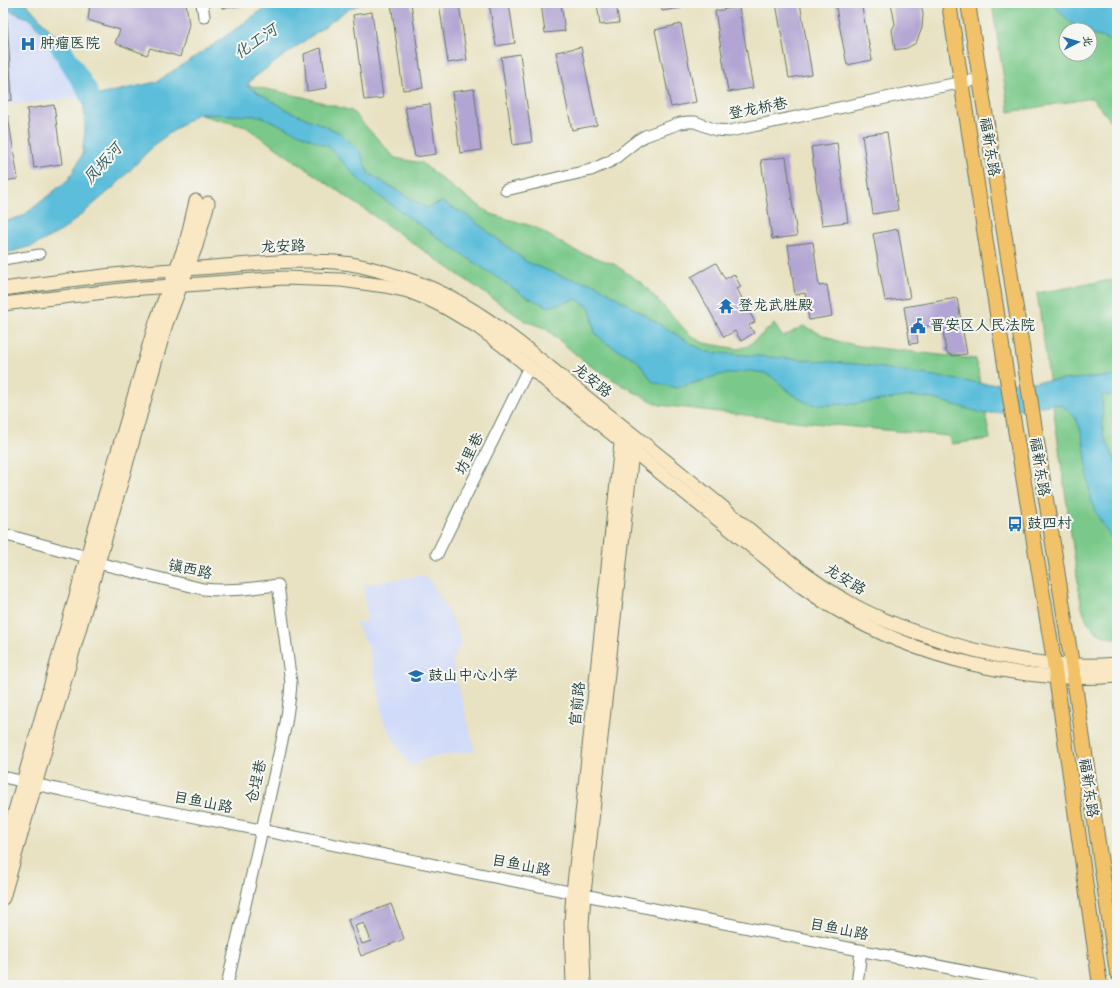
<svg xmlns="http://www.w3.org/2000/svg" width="1120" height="988" font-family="Mynerve,'LXGW WenKai TC',sans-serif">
  <rect width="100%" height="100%" fill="#f6f6f2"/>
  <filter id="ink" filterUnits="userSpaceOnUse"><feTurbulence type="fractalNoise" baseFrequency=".025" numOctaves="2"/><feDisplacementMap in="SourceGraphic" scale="8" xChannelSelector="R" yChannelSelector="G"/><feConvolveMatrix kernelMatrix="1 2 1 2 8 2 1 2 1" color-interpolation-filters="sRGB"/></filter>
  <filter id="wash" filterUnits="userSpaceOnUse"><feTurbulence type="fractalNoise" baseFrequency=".012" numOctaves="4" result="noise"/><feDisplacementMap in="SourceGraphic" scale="16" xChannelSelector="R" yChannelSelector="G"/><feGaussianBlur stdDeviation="0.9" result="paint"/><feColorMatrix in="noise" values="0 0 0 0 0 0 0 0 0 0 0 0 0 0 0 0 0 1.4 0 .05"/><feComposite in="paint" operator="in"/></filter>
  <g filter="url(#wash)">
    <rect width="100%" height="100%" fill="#e8e2c2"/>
    <g fill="#d0daf9">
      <path d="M3 8 30 19 74 69 83 98 3 105Z"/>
      <path d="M422 575 433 584 453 620 462 642 452 660 475 751 428 758 410 767 383 720 379 693 369 649 356 623 367 621 364 585Z"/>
    </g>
    <g fill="#7ac98a" stroke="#4c835f" fill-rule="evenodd">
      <path d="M992 3H1117V153L1112 122 1092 98 1009 112ZM1066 30H1090V54H1066Z"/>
      <path d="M247 85 303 97 352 111 395 158 422 163 453 188 491 214 535 227 573 250 614 264 643 284 689 334 696 339 704 343 738 349 748 346 774 324 783 337 803 326 837 341 860 346 976 359 990 439 952 444 948 436 813 423 660 405 634 392 586 363 545 328 525 321 246 127 197 114Z"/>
      <path d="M1117 279V638C1096 638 1085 623 1081 604L1037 293Z"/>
    </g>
    <g fill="#5bbeda" stroke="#3d7e87">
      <path d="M3 3 27 4 80 65 94 96 156 82 213 45 272 3H364L347 10 252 79 247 86 289 111 341 133 361 153 368 173 426 208 442 202 468 216 527 262 564 277 595 284 693 345 707 352 857 364 984 384 1045 381 1117 376V394L1102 396 1103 434 1117 464V549C1112 540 1107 531 1102 523 1099 518 1096 514 1094 509 1082 482 1094 410 1055 404L986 414 934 399 912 396 855 404 821 405 811 404 803 401 790 392 772 377 765 373 751 371 719 375 677 388 653 382 637 360 606 343 595 333 590 308 576 299 549 307 523 295 447 244 365 186 329 147 260 116 197 114 156 143 115 186 63 230 35 245 3 254V222L23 216 69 179 82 155 85 132V119L83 98 74 69 30 19 3 8Z"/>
      <path d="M1053 3H1117V43L1092 34 1090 33V30C1074 30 1062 14 1053 3Z"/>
    </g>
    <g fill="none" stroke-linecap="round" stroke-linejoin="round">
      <path stroke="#5bbeda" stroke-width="20" d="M58 43 87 90 88 94"/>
    </g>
    <g id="blocks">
      <g fill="#b2a5d3" fill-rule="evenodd">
        <path d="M90 3 154 6V3H186L189 25 180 57 150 48 147 55 115 43 120 30 88 20Z"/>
        <path d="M221 3H245V6L222 8Z"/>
        <path d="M391 3H411L423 88 403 90Z"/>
        <path d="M439 3H459L467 60 448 63Z"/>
        <path d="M489 3H509L515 43 496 46Z"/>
        <path d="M541 3H561L565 31 545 33Z"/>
        <path d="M597 3H616L619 23 600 25Z"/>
        <path d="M661 3H681V8L662 11Z"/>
        <path d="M776 3H800L812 74 789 78Z"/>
        <path d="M835 3H861L872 60 847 65Z"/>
        <path d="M891 3H921L923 14 922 28 916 43 907 48 895 50 892 30 895 24Z"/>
        <path d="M739 7 753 88 728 92 715 11Z"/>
        <path d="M372 12 383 98 364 100 353 15Z"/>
        <path d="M3 19H7L12 100 3 101Z"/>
        <path d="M681 24 696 102 671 107 655 30Z"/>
        <path d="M581 47 597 125 572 130 556 52Z"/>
        <path d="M321 48 327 88 307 91 304 54Z"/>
        <path d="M520 54 532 142 513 145 501 57Z"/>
        <path d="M474 89 481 150 460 153 452 92Z"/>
        <path d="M430 104 436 154 415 157 405 107Z"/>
        <path d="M54 105 62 164 34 168 27 109Z"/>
        <path d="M3 116H8L18 179 3 181Z"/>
        <path d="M887 132 898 210 873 214 862 135Z"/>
        <path d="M837 143 848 222 822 225 811 147Z"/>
        <path d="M786 157 797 236 772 239 761 160Z"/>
        <path d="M898 229 910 298 885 301 873 234Z"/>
        <path d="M813 242 819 286 827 285 832 316 809 320 805 293 795 295 788 245Z"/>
        <path d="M716 263 725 279 734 274 741 287 737 289 755 322 749 325 754 333 741 341 735 331 724 337 691 277Z"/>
        <path d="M957 298 967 354 953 356 946 352 942 324 916 328 918 343 910 344 904 307Z"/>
        <path d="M391 904 404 939 361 956 348 920ZM364 923 371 941 362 944 355 926Z"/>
      </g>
    </g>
  </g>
  <g filter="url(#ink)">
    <use href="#blocks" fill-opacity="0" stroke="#657766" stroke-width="1"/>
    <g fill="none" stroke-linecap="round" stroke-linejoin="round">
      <g stroke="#657766" stroke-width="11">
        <path id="minor" d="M3 260 40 254"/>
      </g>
      <g stroke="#657766" stroke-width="13">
        <g id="tertiary">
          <path d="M202 3 204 17"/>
          <path d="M506 190 591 170 611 161 619 155 638 140 645 136 680 123 688 122H695L716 130 730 131 928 89 980 79"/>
          <path d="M3 534 87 557"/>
          <path d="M437 554 529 367"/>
          <path d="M98 563 203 589C228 592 253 588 278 585L291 683 290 695 286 723 227 985"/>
          <path d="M3 777 61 790 1033 985"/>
          <path d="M857 985 861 950"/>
        </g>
      </g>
      <g stroke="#657766" stroke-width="15">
        <g id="secondary">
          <path d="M3 289C46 283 89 277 132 273 159 271 186 269 213 267 256 264 300 258 343 263 364 265 384 272 403 278 470 298 522 345 575 388 623 427 672 465 720 505 761 539 801 575 848 602 870 615 893 624 916 632 980 655 1049 670 1117 664"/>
          <path d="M3 304 130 289 255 280 284 278 341 280 385 286 408 291 428 299 446 308 478 327 502 345 798 584C811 593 823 602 836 609 917 658 1023 684 1117 676"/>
          <path d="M3 853 93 536 156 322 186 243 196 201"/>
          <path d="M3 898 166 324 196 246 208 203"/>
          <path d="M573 985 571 923 573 892 583 805 622 434"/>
          <path d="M584 985 582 925 584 894 633 443"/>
        </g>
      </g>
      <g stroke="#657766" stroke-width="16">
        <g id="primary">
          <path d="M949 3 1013 417 1052 649 1100 985"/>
          <path d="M968 3 1073 671 1117 973"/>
        </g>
      </g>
      <use href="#minor" stroke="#fff" stroke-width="9"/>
      <use href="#tertiary" stroke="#fff" stroke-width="11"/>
      <use href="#secondary" stroke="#fae7c3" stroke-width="13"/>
      <use href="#primary" stroke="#f2c26a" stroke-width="14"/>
    </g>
  </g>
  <defs>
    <g id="hospital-bare" transform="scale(1.2)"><path d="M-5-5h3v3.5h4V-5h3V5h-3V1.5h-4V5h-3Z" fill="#1f6fb2" stroke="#f6f6f2" stroke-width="2.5" paint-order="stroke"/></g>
    <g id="temple-bare" transform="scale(1.2)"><path d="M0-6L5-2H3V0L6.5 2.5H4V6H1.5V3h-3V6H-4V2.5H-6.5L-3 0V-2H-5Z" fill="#1f6fb2" stroke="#f6f6f2" stroke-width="2.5" paint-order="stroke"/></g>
    <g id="civic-bare" transform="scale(1.2)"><path d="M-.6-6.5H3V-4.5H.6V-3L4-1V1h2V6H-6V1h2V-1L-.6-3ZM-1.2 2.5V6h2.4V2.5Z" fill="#1f6fb2" stroke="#f6f6f2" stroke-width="2.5" paint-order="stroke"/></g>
    <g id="bus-bare" transform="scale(1.2)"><path d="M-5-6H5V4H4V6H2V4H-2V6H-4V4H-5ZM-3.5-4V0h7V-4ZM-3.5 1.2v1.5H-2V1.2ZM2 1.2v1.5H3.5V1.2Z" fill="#1f6fb2" stroke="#f6f6f2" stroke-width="2.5" paint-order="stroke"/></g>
    <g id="school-bare" transform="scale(1.2)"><path d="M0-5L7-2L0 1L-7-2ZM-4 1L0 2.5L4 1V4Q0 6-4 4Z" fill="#1f6fb2" stroke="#f6f6f2" stroke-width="2.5" paint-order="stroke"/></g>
  </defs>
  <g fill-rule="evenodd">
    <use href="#hospital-bare" x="28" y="44"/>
    <use href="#temple-bare" x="726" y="306"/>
    <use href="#civic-bare" x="918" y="326"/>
    <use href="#bus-bare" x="1015" y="524"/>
    <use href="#school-bare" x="416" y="676"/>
  </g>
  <g text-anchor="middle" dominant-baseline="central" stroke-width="4" stroke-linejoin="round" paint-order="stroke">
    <g font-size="15" fill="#1f3d34" stroke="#f6f6f2" text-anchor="start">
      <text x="40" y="44">肿瘤医院</text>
      <text x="738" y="306">登龙武胜殿</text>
      <text x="930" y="326">晋安区人民法院</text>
      <text x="1027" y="524">鼓四村</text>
      <text x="428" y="676">鼓山中心小学</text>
    </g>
    <g font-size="15" fill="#1f3d34" stroke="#f6f6f2">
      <text transform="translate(758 109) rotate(-11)">登龙桥巷</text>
      <text transform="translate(989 147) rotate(81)">福新东路</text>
      <text transform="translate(283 247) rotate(-2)">龙安路</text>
      <text transform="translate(592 381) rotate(39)">龙安路</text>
      <text transform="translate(470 454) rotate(-64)">坊里巷</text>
      <text transform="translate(1039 467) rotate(81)">福新东路</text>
      <text transform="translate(190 570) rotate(12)">镇西路</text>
      <text transform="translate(845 580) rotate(32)">龙安路</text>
      <text transform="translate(578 704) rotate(-84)">官前路</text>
      <text transform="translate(257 782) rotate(-77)">仓埕巷</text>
      <text transform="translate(1088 788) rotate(82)">福新东路</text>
      <text transform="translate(203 803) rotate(11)">目鱼山路</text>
      <text transform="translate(521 866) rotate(11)">目鱼山路</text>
      <text transform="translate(839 930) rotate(11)">目鱼山路</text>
    </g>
    <g font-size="16" font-style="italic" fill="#2e5d5e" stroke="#f6f6f2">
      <text transform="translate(256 42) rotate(-34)">化工河</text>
      <text transform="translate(103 164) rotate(-48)">凤坂河</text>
    </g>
  </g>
  <rect width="1120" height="988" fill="none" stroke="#f6f6f2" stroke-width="16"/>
  <g transform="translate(1078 42) rotate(84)"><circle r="19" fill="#f6f6f2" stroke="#a0aca6"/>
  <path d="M0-3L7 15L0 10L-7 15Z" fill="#1f6fb2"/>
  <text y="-6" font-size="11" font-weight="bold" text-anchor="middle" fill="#1f3d34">北</text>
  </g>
</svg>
